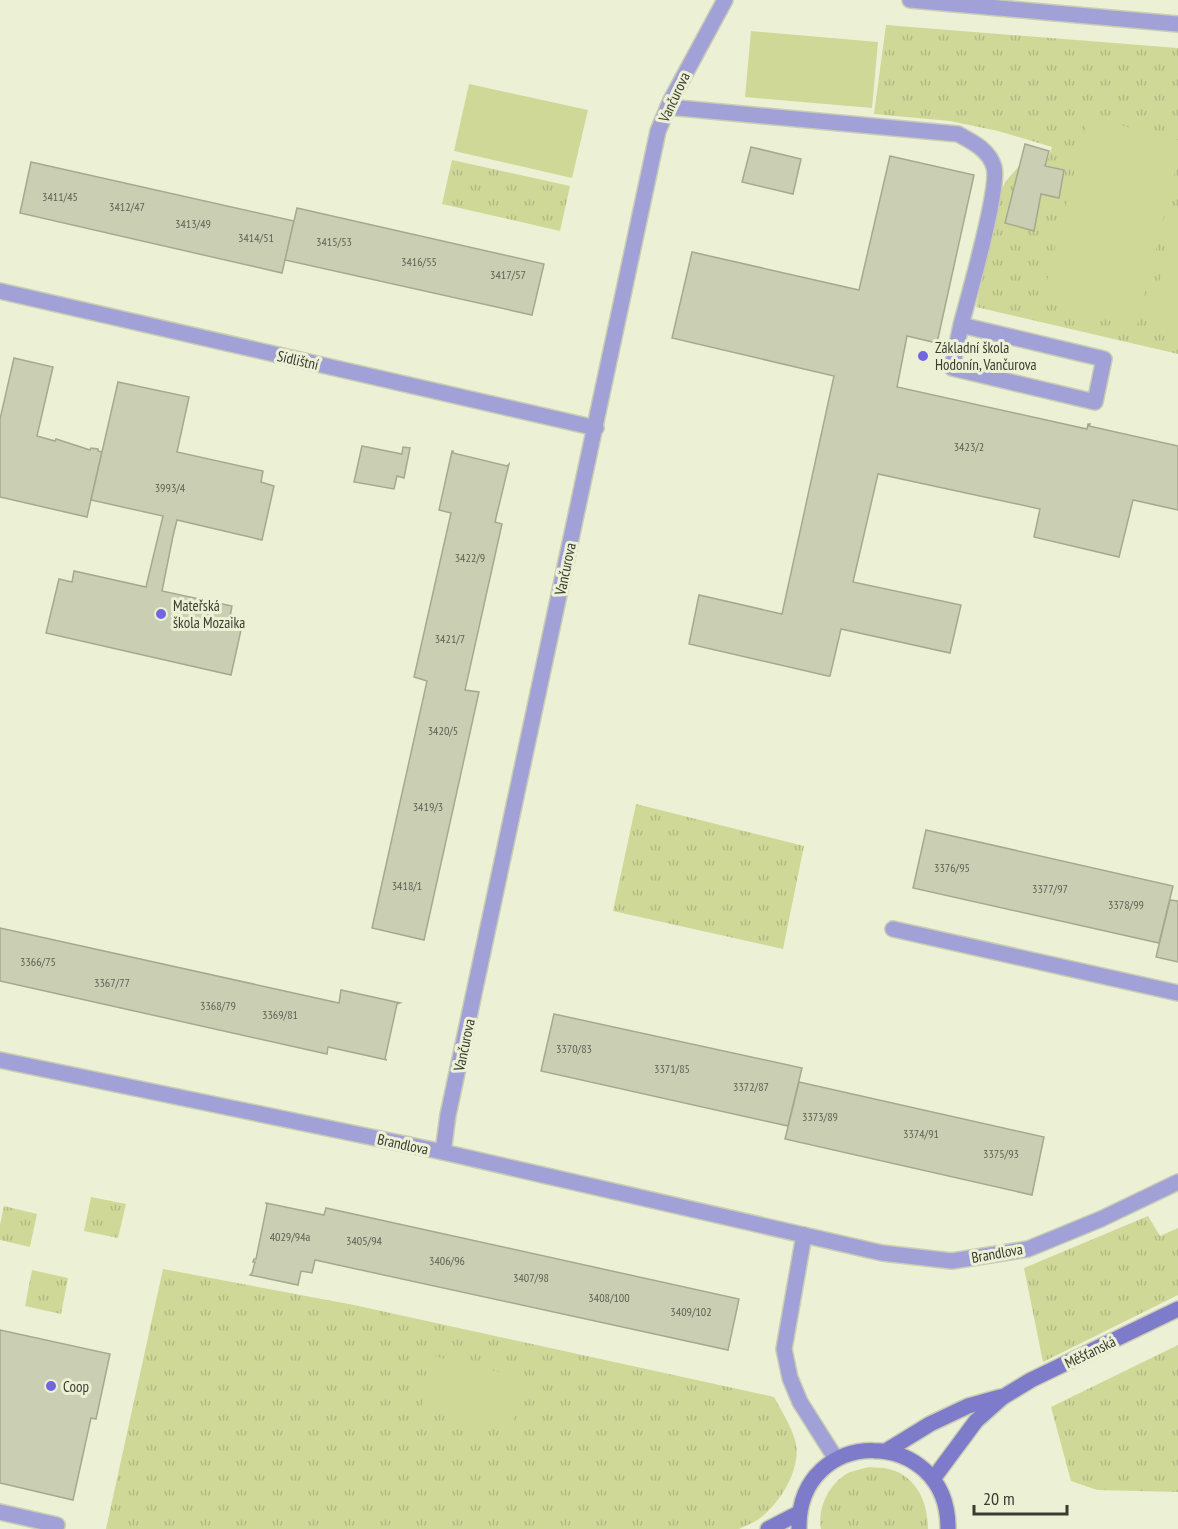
<svg xmlns="http://www.w3.org/2000/svg" width="1178" height="1529" font-family="'PT Sans Narrow',sans-serif">
  <defs>
    <pattern id="grass-tufts" width="24" height="20" patternUnits="userSpaceOnUse" patternTransform="scale(1.5)"><rect width="24" height="20" fill="#cfd897"/><path d="M3 7l-1-3M5 7V3M7 7l1-3M15 17l-1-3M17 17v-4M19 17l1-3" fill="none" stroke="#b2ba83"/></pattern>
  </defs>
  <rect width="100%" height="100%" fill="#ecf1d5"/>
  <g fill="url(#grass-tufts)">
    <path d="M886 25 1178 48V354L976 307 1000 194 1005 182 1020 165 1005 223 1033 230 1041 194 1058 197 1064 170 1045 166 1052 147 998 131 950 121 874 114Z"/>
    <path d="M452 160 570 186 560 231 442 204Z"/>
    <path d="M636 804 804 846 783 949 613 911Z"/>
    <path d="M91 1197 126 1204 118 1238 84 1231Z"/>
    <path d="M4 1206 37 1214 30 1247 0 1240V1225Z"/>
    <path d="M1148 1216 1160 1236 1178 1228V1295L1043 1362 1024 1268Z"/>
    <path d="M163 1269 354 1305 774 1397C782 1412 792 1427 796 1444 801 1471 778 1507 756 1521 751 1524 744 1526 739 1529H106Z"/>
    <path d="M32 1270 68 1278 61 1314 25 1306Z"/>
    <path d="M1178 1345V1492L1097 1490 1071 1481 1051 1407Z"/>
    <path d="M869 1467C875 1468 883 1467 889 1469 917 1476 928 1503 928 1529H821C817 1507 830 1482 850 1472 856 1470 863 1469 869 1467Z"/>
  </g>
  <g fill="#cfd897">
    <path d="M751 31 878 42 872 108 745 97Z"/>
    <path d="M469 84 588 110 572 178 454 151Z"/>
    <path d="M1088 117 1178 140V160L1137 325 1042 301Z"/>
    <path d="M1178 208V337L1147 329Z"/>
    <path d="M433 1356 524 1378 512 1430 421 1409Z"/>
  </g>
  <g fill="#cacfb3" stroke="#a5a98e" stroke-width="1.5">
    <path d="M1025 144 1049 151 1045 166 1064 170 1059 198 1041 194 1034 231 1005 223Z"/>
    <path d="M751 147 801 159 793 194 742 182Z"/>
    <path d="M890 156 974 175 937 343 907 336 897 387 1087 429 1088 424H1090L1089 426 1178 446V510L1133 500 1119 557 1034 537 1040 509 878 474 853 582 961 605 950 653 841 629 830 676H828L689 644 699 595 782 614 834 376 672 338 692 252 859 290Z"/>
    <path d="M31 162 294 221 282 273 20 213Z"/>
    <path d="M297 208 544 264 532 315 285 260Z"/>
    <path d="M14 358 53 367 37 436 55 441 56 439 90 450 91 448 98 449V451L102 452 87 517 0 497V419Z"/>
    <path d="M118 382 189 397 177 452 263 471 261 482 274 486 262 540 177 520 173 536 162 591 232 606 230 617 243 621 231 675 46 633 59 579 72 582 74 571 146 587 163 516 91 500Z"/>
    <path d="M362 446 402 454 403 447 410 448 404 478 397 476 394 489 354 482Z"/>
    <path d="M452 451H453V453L507 466 509 464 495 522 502 524 465 690 479 692 424 940 372 928 427 681 414 677 451 513 439 510Z"/>
    <path d="M926 830 1173 886 1159 943 913 888Z"/>
    <path d="M1170 900 1178 901V962L1156 957Z"/>
    <path d="M0 928 339 1003 341 990 400 1003 397 1004 385 1059 387 1060 328 1047 327 1054 0 981Z"/>
    <path d="M554 1014 802 1068 788 1126 541 1071Z"/>
    <path d="M799 1082 1044 1137 1032 1195 785 1139Z"/>
    <path d="M266 1203 324 1215 326 1208 739 1299 728 1350 315 1260 312 1273 301 1271 298 1285 250 1275 252 1273 255 1262H253L254 1259H256L267 1205Z"/>
    <path d="M0 1330 110 1354 96 1419 91 1418 73 1500 0 1483Z"/>
  </g>
  <g fill="none" stroke-linecap="round" stroke-linejoin="round">
    <g stroke="#c8cdb4" stroke-width="18">
      <g id="lane">
        <path d="M910 0 1178 24"/>
        <path d="M668 107 958 134C973 142 989 150 994 167 1000 187 968 299 961 325L1104 359 1095 402 952 368 961 325"/>
        <path d="M0 1512 57 1525"/>
      </g>
    </g>
    <g stroke="#c8cdb4" stroke-width="18">
      <g id="street">
        <path d="M0 291 596 428"/>
        <path d="M893 929 1178 993"/>
        <path d="M0 1060 443 1152 882 1253 952 1261 1028 1249 1101 1219 1178 1182"/>
        <path d="M443 1152 448 1115 658 131 671 100 725 0"/>
        <path d="M804 1235 784 1349 790 1378 800 1402 836 1459"/>
      </g>
    </g>
    <g stroke="#c8cdb4" stroke-width="18">
      <g id="secondary">
        <path d="M886 1451 930 1424 968 1406 1000 1397"/>
        <path d="M933 1479 976 1421 1003 1397 1031 1380 1178 1309"/>
        <path d="M768 1529 799 1513"/>
        <path d="M799 1529C797 1424 949 1425 948 1529"/>
      </g>
    </g>
    <use href="#lane" stroke="#a1a1d7" stroke-width="15"/>
    <use href="#street" stroke="#a1a1d7" stroke-width="15"/>
    <use href="#secondary" stroke="#7d7bca" stroke-width="15"/>
  </g>
  <g fill="#7165e0" stroke="#ecf1d5" stroke-width="2">
    <circle cx="923" cy="356" r="6"/>
    <circle cx="161" cy="614" r="6"/>
    <circle cx="51" cy="1386" r="6"/>
  </g>
  <g text-anchor="middle" dominant-baseline="central" stroke-width="6" stroke-linejoin="round" paint-order="stroke">
    <g font-size="12" fill="#5e6152">
      <text x="60" y="196">3411/45</text>
      <text x="127" y="206">3412/47</text>
      <text x="193" y="223">3413/49</text>
      <text x="256" y="237">3414/51</text>
      <text x="334" y="241">3415/53</text>
      <text x="419" y="261">3416/55</text>
      <text x="508" y="274">3417/57</text>
      <text x="969" y="446">3423/2</text>
      <text x="170" y="487">3993/4</text>
      <text x="470" y="557">3422/9</text>
      <text x="450" y="638">3421/7</text>
      <text x="443" y="730">3420/5</text>
      <text x="428" y="806">3419/3</text>
      <text x="952" y="867">3376/95</text>
      <text x="407" y="885">3418/1</text>
      <text x="1050" y="888">3377/97</text>
      <text x="1126" y="904">3378/99</text>
      <text x="38" y="961">3366/75</text>
      <text x="112" y="982">3367/77</text>
      <text x="218" y="1005">3368/79</text>
      <text x="280" y="1014">3369/81</text>
      <text x="574" y="1048">3370/83</text>
      <text x="672" y="1068">3371/85</text>
      <text x="751" y="1086">3372/87</text>
      <text x="820" y="1116">3373/89</text>
      <text x="921" y="1133">3374/91</text>
      <text x="1001" y="1153">3375/93</text>
      <text x="290" y="1236">4029/94a</text>
      <text x="364" y="1240">3405/94</text>
      <text x="447" y="1260">3406/96</text>
      <text x="531" y="1277">3407/98</text>
      <text x="609" y="1297">3408/100</text>
      <text x="691" y="1311">3409/102</text>
    </g>
    <g font-size="15" fill="#3a3c31" stroke="#ecf1d5">
      <text transform="translate(674 97) rotate(-65)">Vančurova</text>
      <text transform="translate(298 360) rotate(13)">Sídlištní</text>
      <text transform="translate(565 569) rotate(-78)">Vančurova</text>
      <text transform="translate(464 1045) rotate(-78)">Vančurova</text>
      <text transform="translate(403 1144) rotate(12)">Brandlova</text>
      <text transform="translate(997 1253) rotate(-10)">Brandlova</text>
      <text transform="translate(1090 1352) rotate(-26)">Měšťanská</text>
    </g>
    <g font-size="15" fill="#3a3c31" stroke="#ecf1d5" text-anchor="start">
      <text x="935" y="347">Základní škola<tspan x="935" dy="17">Hodonín, Vančurova</tspan></text>
      <text x="173" y="605">Mateřská<tspan x="173" dy="17">škola Mozaika</tspan></text>
      <text x="63" y="1386">Coop</text>
    </g>
  </g>
  <path d="M974 1505v9h93v-9" fill="none" stroke="#3a3c31" stroke-width="3"/>
  <text x="983" y="1505" font-size="18" fill="#3a3c31" stroke="#ecf1d5" stroke-width="4.5" paint-order="stroke">20 m</text>
</svg>
